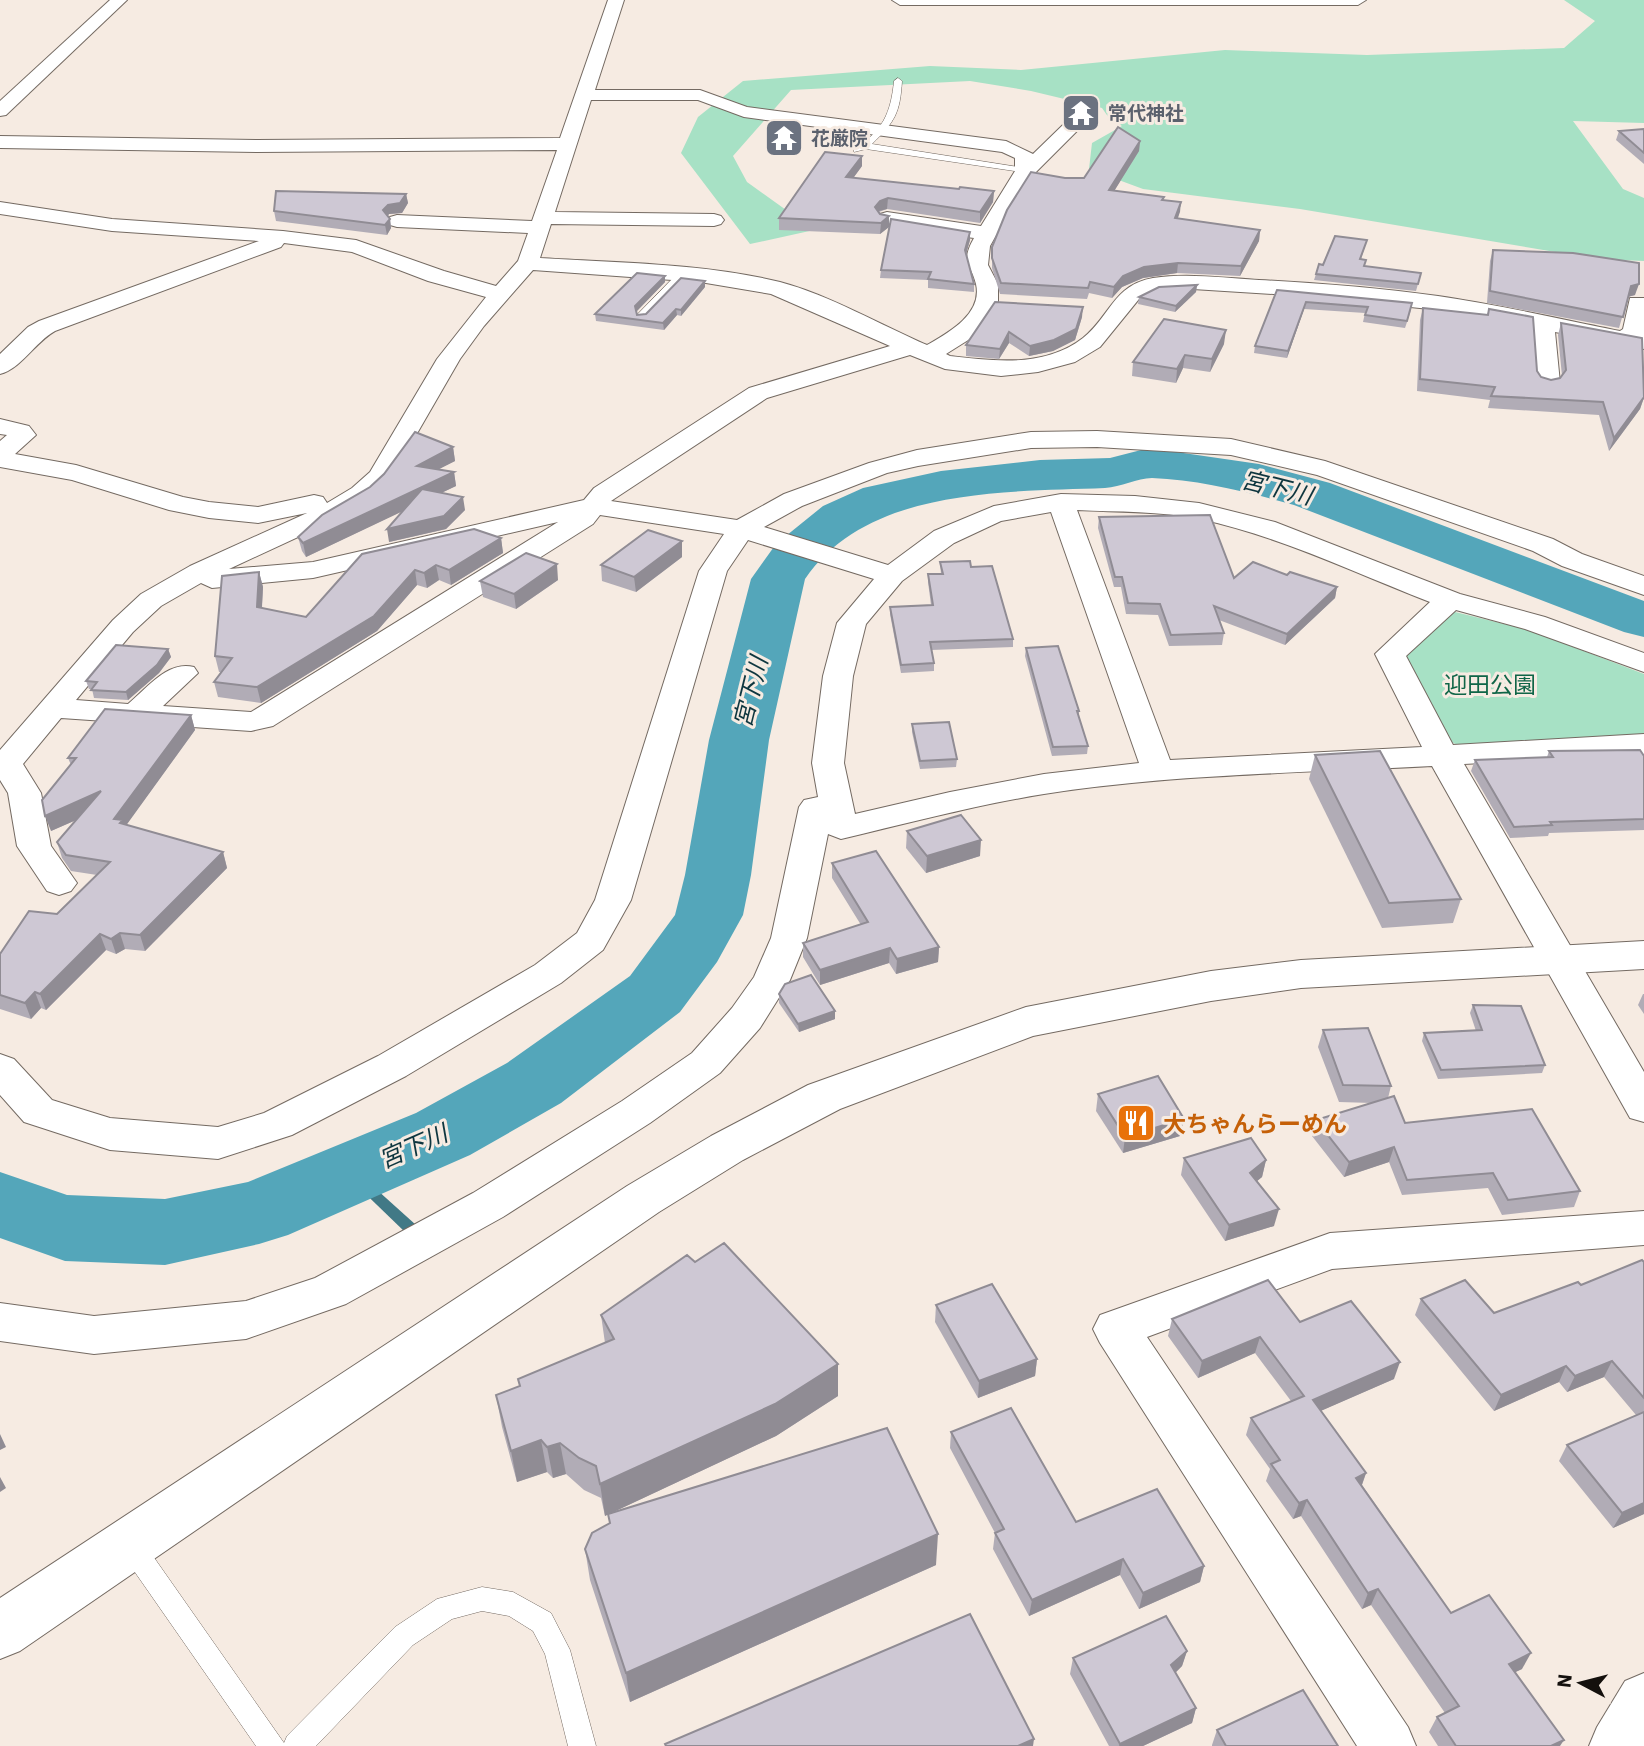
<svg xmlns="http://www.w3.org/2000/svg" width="1644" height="1746" font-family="'IBM Plex Sans','Noto Sans JP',sans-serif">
  <rect width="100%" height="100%" fill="#f6ebe2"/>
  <g fill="#a7e1c5">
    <path d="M1564 0H1644V123L1573 121 1623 189 1644 198V261L1597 259 1300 209 1143 189 1089 169 1092 143 1122 126 1109 118 1102 108 1031 91 970 81 791 90 733 156 747 182 814 230 750 244 681 153 698 117 743 81 930 66 1021 70 1225 50 1367 55 1564 48 1595 21Z"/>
    <path d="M1455 612 1529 630 1644 674V737L1467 748 1453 743 1403 658 1447 614Z"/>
  </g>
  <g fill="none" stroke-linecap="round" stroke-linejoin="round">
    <path fill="#417986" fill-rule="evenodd" d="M352 1169 356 1171 416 1225 417 1229 416 1233 411 1234 406 1233 348 1177 346 1174 348 1171Z"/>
    <path fill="#54a6ba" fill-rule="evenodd" d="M1149 448 1259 464 1330 483 1644 601V637L1624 632 1294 505C1248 492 1200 480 1152 478 1137 478 1121 487 1105 488 1006 492 868 487 805 579L769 740 751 875 743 915 717 962 680 1012 561 1103 470 1155 288 1235 259 1244 165 1265 65 1261 0 1238V1172L67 1195 165 1199 248 1182 416 1113 507 1063 630 976 675 915 685 875 709 740 751 579 776 544 823 506 863 488 941 471 1040 460 1110 458Z"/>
    <g stroke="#746a62" stroke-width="1">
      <g id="service">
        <path d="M898 78 902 81C900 113 895 122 872 144L1025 168 1030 171 1028 173 866 149 854 152V148C883 132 891 112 894 81Z"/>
        <path d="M678 273 687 275 645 319H637V315Z"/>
        <path d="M132 1535 141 1539 284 1743 287 1736 395 1627 437 1599 482 1587 513 1592 551 1613 570 1650 596 1746H568L545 1654 533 1631 509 1616 482 1611 452 1619 413 1645 316 1746H256L123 1555 119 1547 123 1539Z"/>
      </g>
    </g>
    <g stroke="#746a62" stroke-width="2">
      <g id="minor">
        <path d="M110 0H127L6 115 0 116V101Z"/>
        <path d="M608 0H624L595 90H700L747 107 1006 141 1033 154 1068 120H1080L1083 124 1080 128 1026 182 990 246 988 265 998 284V302L973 337 946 354 950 356C995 361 1044 368 1083 338 1110 317 1113 285 1153 278 1188 273 1224 278 1259 280 1319 283 1379 288 1438 296 1500 305 1560 319 1620 331L1623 329 1630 298H1644V349L1555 332 1560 383 1556 388 1548 390 1540 388 1536 383 1532 327 1439 310 1305 296 1177 288 1157 291 1139 299 1100 347 1075 362 1038 372 1001 376 945 369 910 355 767 398 611 501 737 520 784 494 869 463 917 450 1031 432 1097 431 1231 439 1325 461 1553 539 1582 554 1644 576V595L1562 566 1533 551 1317 475 1231 455 1097 447 1031 448 918 466 887 473 802 506 764 527 888 565 934 531 994 506 1061 494 1135 496 1199 503 1275 522 1460 594 1545 617 1644 653V672L1525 629 1456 610 1406 656 1453 745 1644 734V754L1464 764 1644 1072V1122L1630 1118 1432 766C1303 773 1172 774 1044 794 976 805 908 823 841 839L828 834 807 938 790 980 760 1028 720 1073 650 1123 503 1217 346 1304 246 1339 94 1354 0 1341V1303L94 1316 246 1301 315 1278 473 1193 622 1101 692 1053 732 1008 754 977 771 938 799 807 804 800 818 797 812 763 823 676 837 623 874 579 748 540 727 571 631 900 603 950 561 983 406 1076 292 1135 218 1159 110 1150 24 1122 0 1095V1054L14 1059 52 1100 110 1118 218 1127 264 1113 378 1056 535 965 577 933 595 900 699 571 724 534 600 515 593 524 273 726 251 731 61 718 23 764 41 793 51 846 77 883 71 891 59 895 47 891 17 846 8 793 0 780V750L113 620 141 594 190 566 307 513 258 523 209 518 169 510 72 480 0 467V441L7 435 0 434V419L29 426 36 435 15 454 76 465 183 497 209 502 258 507 314 495 323 497 327 503 352 488 370 472 437 359 486 297 428 281 352 252 284 243 281 247 55 331C35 342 21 369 0 374V354L28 327 39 321 259 241 112 231 0 214V202L112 219 283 231 356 240 444 271 496 286 518 261 528 233 397 227 390 225 387 221 390 217 397 215 532 221 557 150 257 152 0 148V136L257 140 560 138ZM591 100H698L744 117 1002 152 1015 158V171L981 226 887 212 880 214 877 218 880 222 920 231 974 238C960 263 971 263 976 284 983 314 948 333 927 345 881 325 829 295 780 282 703 263 619 263 540 258L551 224 714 226 721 224 724 220 721 216 714 214 555 212ZM533 270 700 282 771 294 890 346 749 388 594 488 584 500 313 562 229 569 339 518 370 500 389 482 460 359 484 326ZM1077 510C1118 512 1160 511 1200 519 1279 536 1355 573 1430 602L1375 654 1422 747 1170 760ZM1051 512 1139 763 1044 774 950 792 855 814 844 763 853 676 866 624 902 581 954 543 1001 521ZM558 522 251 712 163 706 198 673 194 667C168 660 147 688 128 704L76 700 133 632 161 606 201 583 212 588 313 578Z"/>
        <path d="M1644 1211V1245L1332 1269 1147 1337 1408 1727 1416 1746H1357L1100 1343 1093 1329 1100 1315 1330 1233Z"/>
        <path d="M1644 1673V1746H1589L1597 1727 1625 1681Z"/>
      </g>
    </g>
    <g stroke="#746a62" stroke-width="2">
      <g id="tertiary">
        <path d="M892 0H1366L1358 5H900Z"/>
        <path d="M1644 941V969L1301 988 1211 1001 1033 1036 840 1109 743 1160 659 1212 20 1651 0 1659V1598L627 1186 711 1136 808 1085 1026 1007 1211 971 1301 960Z"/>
      </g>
    </g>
    <use href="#service" fill="#fff" fill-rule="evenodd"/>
    <use href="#minor" fill="#fff" fill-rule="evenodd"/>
    <use href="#tertiary" fill="#fff" fill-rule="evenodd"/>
  </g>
  <g fill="#b1acb6">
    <path d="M1644 129V164L1616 140 1619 131Z"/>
    <path d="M1140 141 1139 151 1114 191 1164 200 1181 202 1178 218 1260 230 1259 241 1240 276 1177 273 1143 278 1122 287 1112 298 1089 293 1087 299 1000 294 992 268V247L1065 178H1084Z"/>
    <path d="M862 156V166L853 178 959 189 994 191 993 202 980 223 887 209 879 212 880 214 889 216V227L880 234 779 230V218Z"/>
    <path d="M406 194 408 203 402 213 389 214 388 216 390 219 391 228 387 235 276 221 274 211Z"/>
    <path d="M970 232V240L966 254 974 284V292L928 288V280L880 278 881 270Z"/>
    <path d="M1367 240 1361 259 1365 266 1421 273 1416 291 1314 280 1316 274 1323 265Z"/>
    <path d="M1493 250 1635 295 1628 297 1619 328 1487 303 1490 261Z"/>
    <path d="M665 276V282L636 312 637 315 646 314 705 287 681 316 677 315 664 330 596 321 595 314Z"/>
    <path d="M1197 285 1196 292 1175 312 1138 304 1139 297Z"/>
    <path d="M1277 290 1411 310 1405 328 1363 322 1365 313 1304 309 1287 358 1254 353 1255 346Z"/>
    <path d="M995 302 1082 317 1075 340 1053 351 1029 356 1009 343 999 359 966 356V345Z"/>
    <path d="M1423 308 1487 315 1489 309 1541 377 1551 380 1560 378 1562 376 1558 335 1561 323 1644 398 1640 409 1609 451 1599 415 1488 408 1490 400 1417 391 1420 320Z"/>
    <path d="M1224 344 1210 372 1183 368 1176 383 1132 376 1133 362Z"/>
    <path d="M453 447 455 461 438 469 454 472 456 486 441 493 465 510 446 529 389 542 402 511 306 557 302 551 298 537Z"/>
    <path d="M1099 517 1234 578 1287 575 1337 587 1335 598 1285 645 1219 620 1224 633 1222 645 1169 646 1158 615 1126 614 1121 587H1114L1098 528Z"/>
    <path d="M501 538 503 553 451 585 439 580 427 588 417 585 377 631 261 703 218 697 214 682 221 672H219L215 656 259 572 263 587 262 608 306 617 362 554Z"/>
    <path d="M682 557 636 592 602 581 601 565Z"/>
    <path d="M940 562 971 567 1013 639V647L931 650 934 663V671L901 673 890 614V607L931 605 928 582V574H941Z"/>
    <path d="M558 580 516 609 483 597 480 581Z"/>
    <path d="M1026 648 1079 711V717L1088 746 1087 754 1052 756 1025 656Z"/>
    <path d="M168 649 171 657 159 673 128 700 94 698 92 689H89L86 681Z"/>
    <path d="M191 715 195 730 126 825 223 852 227 868 145 951 125 949 116 954 106 950 46 1010 41 1008 31 1019 0 1009V954L57 914 97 875 71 871 62 858 57 842 76 820 51 831 71 765 68 758Z"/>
    <path d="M912 724 957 759 956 767 920 769 912 732Z"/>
    <path d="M1549 751 1644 756V830L1549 833 1548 836 1510 838 1471 771 1475 760 1547 757Z"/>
    <path d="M1315 755 1461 899 1453 923 1382 928 1309 779Z"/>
    <path d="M907 831 980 856 926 873 906 848Z"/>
    <path d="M832 863 939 947 938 962 896 974 889 963 820 985 803 957V943L861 925 832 878Z"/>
    <path d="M779 994 835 1019 799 1032 779 1003Z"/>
    <path d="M1643 994H1644V1014L1638 1005Z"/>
    <path d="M1473 1005 1545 1065 1542 1073 1438 1079 1422 1041 1424 1033 1476 1031 1470 1013Z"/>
    <path d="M1323 1030 1391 1086 1388 1098 1405 1123 1580 1191 1574 1207 1502 1215 1488 1188 1402 1195 1389 1162 1344 1177 1312 1136 1316 1120 1372 1103 1339 1102 1318 1047Z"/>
    <path d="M1098 1094 1180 1136 1123 1153 1096 1111Z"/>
    <path d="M1184 1158 1266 1160 1262 1177 1257 1181 1274 1226 1225 1241 1181 1175Z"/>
    <path d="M1644 1262V1514L1613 1528 1559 1461 1567 1445 1636 1415 1604 1377 1567 1392 1559 1382 1494 1411 1415 1315 1421 1299 1494 1313 1581 1285Z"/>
    <path d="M936 1305 1037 1359 1035 1376 978 1398 935 1322Z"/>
    <path d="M601 1315 838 1396 776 1436 609 1514 936 1565 630 1702 590 1580 585 1549 610 1523 608 1514 605 1516 601 1498 584 1490 566 1474 553 1478 547 1472 517 1482 502 1427 496 1395 520 1386 605 1343Z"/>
    <path d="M1172 1319 1300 1322 1394 1379 1320 1411 1366 1473 1362 1485 1451 1613 1522 1669 1515 1672 1560 1746H1438L1429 1732 1437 1717 1445 1713 1371 1605 1362 1609 1301 1516 1293 1519 1266 1481 1270 1469 1246 1435 1251 1418 1291 1401 1255 1353 1198 1378 1168 1336Z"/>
    <path d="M951 1432 1076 1522 1204 1566 1200 1582 1139 1609 1120 1575 1029 1616 993 1549 995 1533 950 1448Z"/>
    <path d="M1187 1651 1182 1666 1175 1673 1196 1708 1192 1723 1143 1746H1109L1070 1674 1073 1658Z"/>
    <path d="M1217 1730 1338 1746H1212V1745Z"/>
  </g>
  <g fill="#908c94">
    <path d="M1140 141 1139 151 1108 201 1109 190Z"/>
    <path d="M862 156V166L846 188V177Z"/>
    <path d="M994 191 993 202 980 223V212Z"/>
    <path d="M406 194 408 203 402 213 389 214 385 219 383 210 388 205Z"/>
    <path d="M888 198 887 209 879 211 874 218 875 207 880 201Z"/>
    <path d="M1181 202 1180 212 1174 228 1175 218Z"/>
    <path d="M889 216V227L880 234 881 223Z"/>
    <path d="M390 219 391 228 387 235 385 225Z"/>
    <path d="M1260 230 1259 241 1240 276 1241 266Z"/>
    <path d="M970 232V240L965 258V250Z"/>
    <path d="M1178 263 1177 273 1143 278 1122 287 1112 298 1114 287 1123 276 1144 267Z"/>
    <path d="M665 276V282L635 313V306Z"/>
    <path d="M705 281V287L681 316V310Z"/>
    <path d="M1639 284 1635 295 1627 297 1631 286Z"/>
    <path d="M1197 285 1196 292 1175 312 1176 306Z"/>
    <path d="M1306 302 1304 309 1287 358 1288 351Z"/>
    <path d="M1083 307 1082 317 1075 340 1053 351 1029 356 1030 346Z"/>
    <path d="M676 309 677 315 664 330 663 323Z"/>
    <path d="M1226 330 1224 344 1210 372 1212 359Z"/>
    <path d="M1009 332V343L999 359 1000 349Z"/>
    <path d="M1185 355 1183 368 1176 383 1177 369Z"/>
    <path d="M1644 397 1640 409 1609 451 1614 438Z"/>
    <path d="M453 447 455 461 420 479 417 466Z"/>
    <path d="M454 472 456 486 306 557 303 543Z"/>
    <path d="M463 497 465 510 446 529 389 542 387 529Z"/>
    <path d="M501 538 503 553 451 585 449 570Z"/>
    <path d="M682 541V557L636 592 634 577Z"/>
    <path d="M557 564 558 580 516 609 514 594Z"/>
    <path d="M436 565 439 580 427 588 424 573Z"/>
    <path d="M415 570 417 585 377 631 261 703 257 687Z"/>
    <path d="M259 572 263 587 261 622 257 607Z"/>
    <path d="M1337 587 1335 598 1285 645 1287 634Z"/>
    <path d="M168 649 171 657 159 673 128 700 126 692Z"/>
    <path d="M191 715 195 730 125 827 114 819Z"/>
    <path d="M101 791 106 807 51 831 45 816Z"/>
    <path d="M981 840 980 856 926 873 927 856Z"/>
    <path d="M223 852 227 868 145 951 140 935Z"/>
    <path d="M120 933 125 949 116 954 111 939Z"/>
    <path d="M100 934 106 950 46 1010 40 994Z"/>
    <path d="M939 947 938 962 896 974 897 959Z"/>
    <path d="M890 948 889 963 820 985V970Z"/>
    <path d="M35 992 41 1008 31 1019 25 1003Z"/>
    <path d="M835 1011V1019L799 1032 798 1024Z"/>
    <path d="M1184 1119 1180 1136 1123 1153 1125 1137Z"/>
    <path d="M1394 1147 1389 1162 1344 1177 1349 1162Z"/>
    <path d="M1266 1160 1262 1177 1246 1190 1250 1173Z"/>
    <path d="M1279 1209 1274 1226 1225 1241 1229 1225Z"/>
    <path d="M1260 1337 1255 1353 1198 1378 1202 1361Z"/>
    <path d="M1037 1359 1035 1376 978 1398 979 1381Z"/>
    <path d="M1612 1361 1604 1377 1567 1392 1575 1376Z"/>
    <path d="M1400 1362 1394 1379 1307 1417 1313 1400Z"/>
    <path d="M838 1364V1396L776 1436 605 1516 600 1484Z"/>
    <path d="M1566 1366 1559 1382 1494 1411 1501 1395Z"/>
    <path d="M0 1434 6 1447 0 1450Z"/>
    <path d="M541 1440 547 1472 517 1482 511 1451Z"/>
    <path d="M560 1443 566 1474 553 1478 547 1447Z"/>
    <path d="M1366 1473 1360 1490 1356 1478Z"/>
    <path d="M0 1477 6 1488 0 1492Z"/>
    <path d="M1307 1500 1301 1516 1293 1519 1299 1503Z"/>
    <path d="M1644 1503V1514L1613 1528 1622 1513Z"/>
    <path d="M938 1534 936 1565 630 1702 626 1673Z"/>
    <path d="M1123 1559 1120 1575 1029 1616 1032 1600Z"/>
    <path d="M1204 1566 1200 1582 1139 1609 1143 1593Z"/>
    <path d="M1378 1589 1371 1605 1362 1609 1368 1593Z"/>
    <path d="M1187 1651 1182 1666 1167 1681 1171 1665Z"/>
    <path d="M1531 1653 1522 1669 1501 1679 1509 1664Z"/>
    <path d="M1196 1708 1192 1723 1143 1746H1119L1120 1744Z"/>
    <path d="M1034 1739 1033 1746H1018Z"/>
    <path d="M1564 1740 1560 1746H1551Z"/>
  </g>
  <g fill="#cec8d4" stroke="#908c94" stroke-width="2">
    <path d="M1118 127 1140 141 1109 190 1164 197 1162 200 1181 202 1175 218 1260 230 1241 266 1178 263 1144 267 1123 276 1114 287 1090 282 1088 288 1001 283 992 258V247L1007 210 1031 172 1065 178H1084Z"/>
    <path d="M1644 129V153L1619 131Z"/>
    <path d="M825 152 862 156 846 177 959 189 960 187 994 191 980 212 888 198 880 201 875 207 880 214 889 216 881 223 779 218Z"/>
    <path d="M276 191 406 194 400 203 388 205 383 210 390 219 385 225 274 211Z"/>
    <path d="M891 219 970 232 965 250 974 284 928 279 931 272 881 270Z"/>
    <path d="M1335 236 1367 240 1360 259 1366 260 1364 266 1421 273 1418 284 1316 274 1319 264 1323 265Z"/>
    <path d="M1493 250 1573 253 1639 263V284L1631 286 1623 317 1490 291Z"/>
    <path d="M637 273 665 276 635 306 637 315 646 314 681 278 705 281 681 310 676 309 663 323 595 314Z"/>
    <path d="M1197 285 1176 306 1139 297 1159 287Z"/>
    <path d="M1277 290 1412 303 1407 321 1365 315 1368 307 1306 302 1288 351 1255 346Z"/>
    <path d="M995 302 1083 307 1076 329 1054 340 1030 346 1009 332 1000 349 966 345Z"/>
    <path d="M1423 308 1488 315 1489 309 1533 317 1537 371 1541 377 1551 380 1560 378 1566 370 1561 323 1642 338 1644 397 1614 438 1603 402 1491 396 1495 387 1420 379Z"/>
    <path d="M1164 319 1226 330 1212 359 1185 355 1177 369 1133 362Z"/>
    <path d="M415 432 453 447 417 466 454 472 303 543 298 537 322 515 370 487 384 474Z"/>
    <path d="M422 489 463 497 444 516 387 529Z"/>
    <path d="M1210 515 1234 578 1253 562 1287 575 1290 572 1337 587 1287 634 1214 606 1224 633 1171 635 1160 604 1128 603 1122 577H1115L1099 517Z"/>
    <path d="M474 529 501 538 449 570 436 565 424 573 415 570 374 616 257 687 214 682 232 658 215 656 222 576 259 572 257 607 306 617 362 554Z"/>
    <path d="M648 530 682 541 634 577 601 565Z"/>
    <path d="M526 553 557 564 514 594 480 581Z"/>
    <path d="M970 561 971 567 992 566 1013 639 930 642 934 663 901 665 890 607 933 605 928 574H943L940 562Z"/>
    <path d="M116 645 168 649 157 665 126 692 91 690 97 682 86 681Z"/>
    <path d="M1058 646 1079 711H1077L1088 746 1053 747 1026 648Z"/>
    <path d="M105 709 191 715 114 819 123 820 120 823 223 852 140 935 120 933 111 939 100 934 40 994 35 992 25 1003 0 995V954L29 911 57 914 110 862 66 855 57 842 101 791 45 816 42 800 76 758H68Z"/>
    <path d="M949 722 957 759 920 761 912 724Z"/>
    <path d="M1640 750 1644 756V819L1550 822 1552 825 1514 827 1475 760 1553 757 1549 751Z"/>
    <path d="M1380 751 1461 899 1389 903 1315 755Z"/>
    <path d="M961 815 981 840 927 856 907 831Z"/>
    <path d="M876 851 939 947 897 959 890 948 820 970 803 943 868 922 832 863Z"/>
    <path d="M811 975 835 1011 798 1024 779 994 785 984Z"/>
    <path d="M1473 1005 1521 1006 1545 1065 1441 1070 1424 1033 1482 1030Z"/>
    <path d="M1368 1028 1391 1086 1343 1085 1323 1030Z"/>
    <path d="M1158 1076 1184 1119 1125 1137 1098 1094Z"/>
    <path d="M1394 1096 1405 1123 1532 1109 1580 1191 1508 1200 1493 1173 1407 1180 1394 1147 1349 1162 1316 1120Z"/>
    <path d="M1251 1138 1266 1160 1250 1173 1279 1209 1229 1225 1184 1158Z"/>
    <path d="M724 1243 838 1364 775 1404 600 1484 596 1466 579 1458 560 1443 547 1447 541 1440 511 1451 496 1395 520 1386 518 1379 614 1339 601 1315 687 1255 695 1262Z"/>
    <path d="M1642 1260 1644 1262V1398L1612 1361 1575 1376 1566 1366 1501 1395 1421 1299 1465 1280 1494 1313 1578 1282 1581 1285Z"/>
    <path d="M1268 1280 1300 1322 1351 1301 1400 1362 1313 1400 1366 1473 1356 1478 1451 1613 1489 1595 1531 1653 1509 1664 1564 1740 1551 1746H1456L1437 1717 1459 1706 1378 1589 1368 1593 1307 1500 1299 1503 1271 1464 1280 1460 1251 1418 1304 1396 1260 1337 1202 1361 1172 1319Z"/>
    <path d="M992 1284 1037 1359 979 1381 936 1305Z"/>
    <path d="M1011 1408 1076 1522 1157 1489 1204 1566 1143 1593 1123 1559 1032 1600 995 1533 1004 1529 951 1432Z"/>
    <path d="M1644 1412V1503L1622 1513 1567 1445Z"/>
    <path d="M887 1428 938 1534 626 1673 585 1549 592 1533 610 1523 608 1514Z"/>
    <path d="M970 1614 1034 1739 1018 1746H666L665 1744Z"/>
    <path d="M1166 1616 1187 1651 1171 1665 1196 1708 1120 1744 1073 1658Z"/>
    <path d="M1303 1690 1338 1746H1226L1217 1730Z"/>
  </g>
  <defs>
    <g id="temple-square" transform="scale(2.0125)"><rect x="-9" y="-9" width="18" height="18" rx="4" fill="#6b7280" stroke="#f6ebe2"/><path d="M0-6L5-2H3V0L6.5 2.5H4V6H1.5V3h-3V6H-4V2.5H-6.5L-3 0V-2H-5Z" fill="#fff"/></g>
    <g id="restaurant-square" transform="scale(2.0125)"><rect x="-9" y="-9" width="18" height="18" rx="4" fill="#e8710a" stroke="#f6ebe2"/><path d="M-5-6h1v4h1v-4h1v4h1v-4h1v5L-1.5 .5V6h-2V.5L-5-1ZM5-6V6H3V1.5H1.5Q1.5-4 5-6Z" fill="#fff"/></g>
  </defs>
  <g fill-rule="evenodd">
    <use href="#temple-square" x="1081" y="113"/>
    <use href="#temple-square" x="784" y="138"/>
    <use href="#restaurant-square" x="1136" y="1123"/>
  </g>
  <g text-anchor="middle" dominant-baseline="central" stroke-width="6" stroke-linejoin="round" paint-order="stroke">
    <g font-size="19" font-weight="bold" fill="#5b616d" stroke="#f6ebe2" text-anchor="start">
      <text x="1108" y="113">常代神社</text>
      <text x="811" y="138">花厳院</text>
    </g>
    <g font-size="23" fill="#0f6547" stroke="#f6ebe2">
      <text x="1490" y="684">迎田公園</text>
    </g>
    <g font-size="23" font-weight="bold" fill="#c56008" stroke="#f6ebe2" text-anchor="start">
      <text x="1163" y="1123">大ちゃんらーめん</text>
    </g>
    <g font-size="24" font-style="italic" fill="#0e363f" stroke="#f6ebe2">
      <text transform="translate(1277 487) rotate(14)">宮下川</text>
      <text transform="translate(750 692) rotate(-76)">宮下川</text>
      <text transform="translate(413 1146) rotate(-24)">宮下川</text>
    </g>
  </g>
  <g transform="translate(1581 1683) rotate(277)" stroke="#f6ebe2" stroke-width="5" paint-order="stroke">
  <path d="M0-5L12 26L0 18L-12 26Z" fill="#14100d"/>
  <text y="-10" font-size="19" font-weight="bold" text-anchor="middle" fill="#14100d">N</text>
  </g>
</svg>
